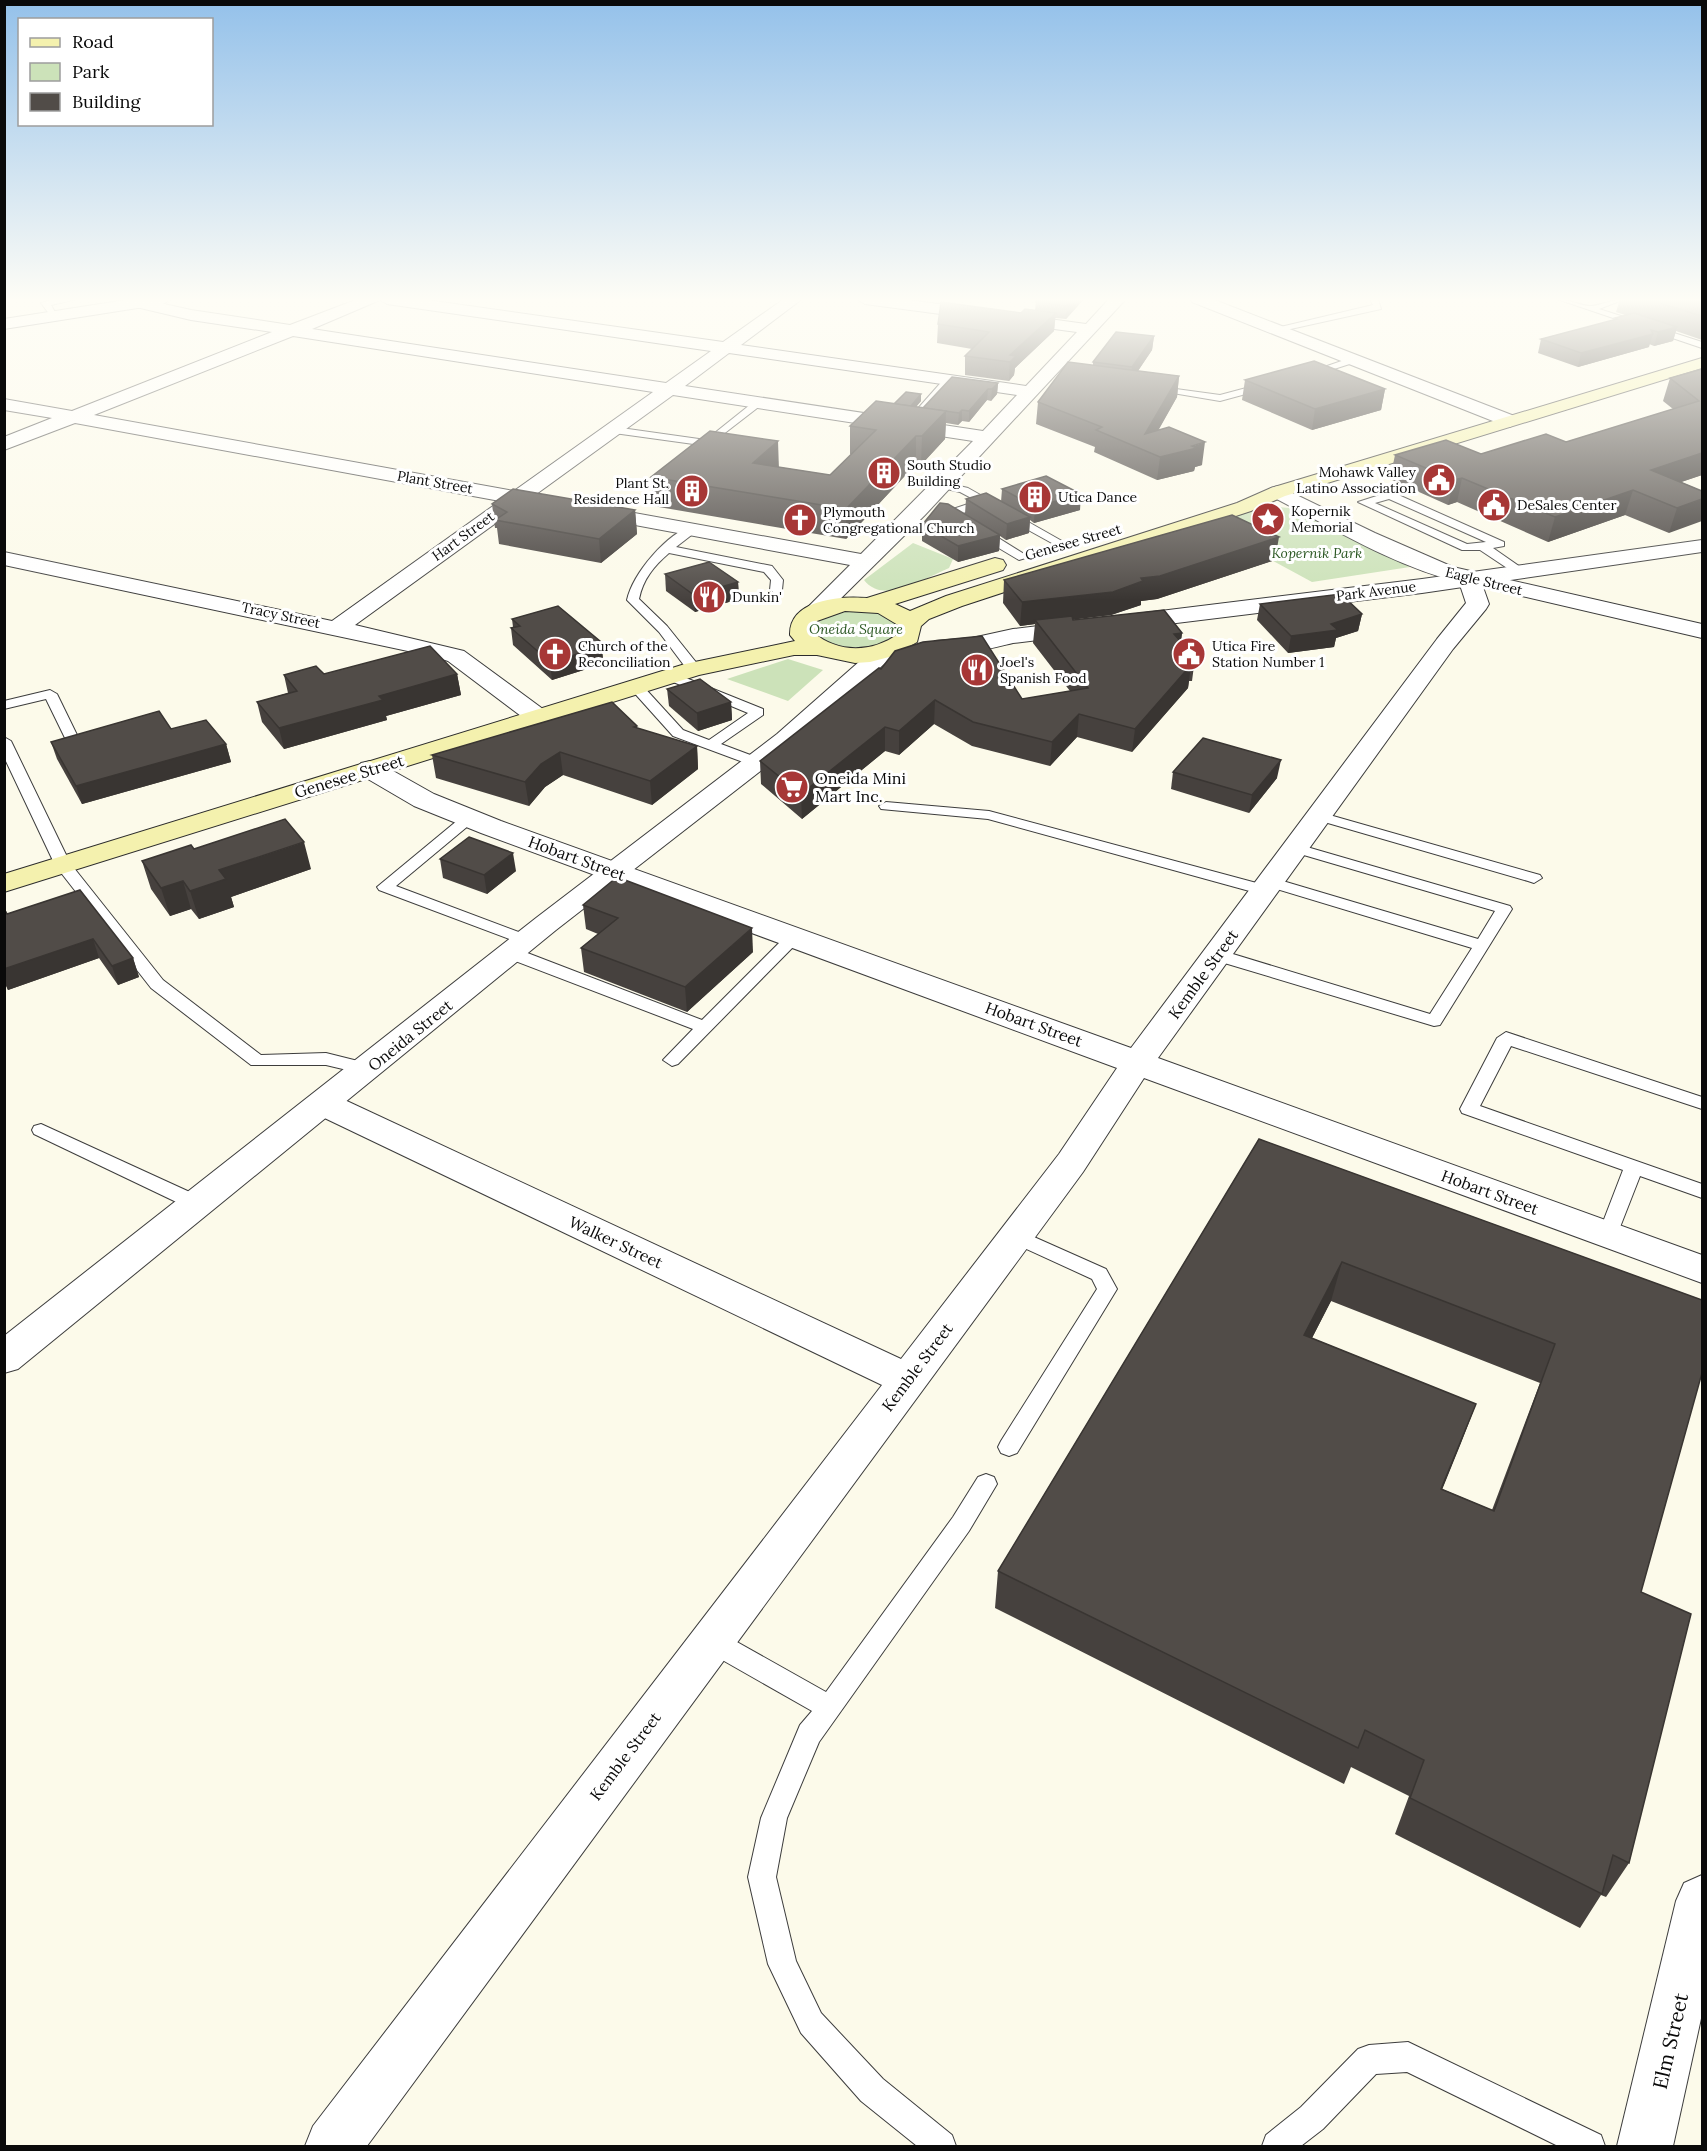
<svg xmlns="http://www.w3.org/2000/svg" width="1707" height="2151" font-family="Lora,serif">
  <rect width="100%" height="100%" fill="#fcfaea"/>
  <g fill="#cce2b9">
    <path d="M1268 506 1289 508 1410 567 1312 582 1207 525Z"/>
    <path d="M913 543 953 559 949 568C925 578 884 606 864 580Z"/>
    <path d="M845 604 905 617 893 648 825 650 804 620Z"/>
    <path d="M788 659 823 670 788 701 727 679Z"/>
  </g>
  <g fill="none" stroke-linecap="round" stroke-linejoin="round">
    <g stroke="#3d3d3d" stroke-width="2">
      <g id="service">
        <path d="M55 299H77L51 305 57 316 53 319 41 303Z"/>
        <path d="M1370 299H1378L1381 309 1277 332 1272 329 1373 305Z"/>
        <path d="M1557 299C1568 299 1580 306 1591 306 1603 305 1613 299 1625 299L1599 309 1702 342V348Z"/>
        <path d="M1356 356 1361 359 1359 361 1309 377 1304 374Z"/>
        <path d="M945 378 953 380 913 427H905V423Z"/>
        <path d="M1265 383 1268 384V388L1220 401 1149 389 1154 386 1220 395Z"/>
        <path d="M756 400 765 402 708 446 614 433 609 430 614 427 706 440Z"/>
        <path d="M942 482 968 488 1069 545 1059 547 985 506 960 514 1029 557 1019 560 950 519V510L977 501 960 492 938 487V483Z"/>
        <path d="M1386 493H1394L1504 542V546L1493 548 1526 571 1516 574 1480 550H1462L1358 502ZM1389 499 1486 542 1467 544 1375 503Z"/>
        <path d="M694 525 700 528 698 530 676 547 772 566 783 580 782 590 776 594 770 590 771 580 764 572 669 553C654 566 643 579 639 599L667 626 699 666V672H689L659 632 627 600C633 573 667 533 694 525Z"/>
        <path d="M671 672 763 709V715L721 744 761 759V765H751L673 736 629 687 636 683 641 684 683 730 709 740 748 713 666 679V673Z"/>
        <path d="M50 690 57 694 77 735 75 738H65L46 699 4 709V701Z"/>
        <path d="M4 737 11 741 70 863 163 980 261 1055 326 1053 374 1065 377 1069 374 1073 368 1075 326 1065H251L151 988 55 865 4 757Z"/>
        <path d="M886 802 989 811 1264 885 1262 882 1264 879H1276L1478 939 1495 911 1290 851 1287 848 1290 845H1300L1510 906 1512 909 1440 1025 1434 1026 1211 959 1209 955 1217 950 1223 951 1430 1014 1472 948 1270 887 1272 890 1270 893 1264 895 988 819 881 809 879 806Z"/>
        <path d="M1319 812 1540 875 1542 878 1534 883 1528 881 1314 819 1312 816Z"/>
        <path d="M469 814 474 815 476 818 474 821 396 886 532 937 534 940 532 943H520L379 890 377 887 464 815Z"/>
        <path d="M794 932 802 937 800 940 678 1064 672 1066 663 1060 693 1029 505 957 503 953 511 948 517 949 702 1020 788 934Z"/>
        <path d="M1506 1032 1702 1097V1109L1511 1046 1480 1106 1702 1184V1198L1640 1176 1615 1240 1608 1242 1601 1240 1598 1235 1623 1170 1462 1113 1460 1109 1497 1038Z"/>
        <path d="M41 1124 205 1199 208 1204 205 1209H191L34 1134 32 1130 34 1126Z"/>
        <path d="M1016 1229 1106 1269 1117 1289 1017 1453 1009 1456 1001 1453 998 1447 1001 1441 1097 1289 1092 1279 1009 1241 1006 1236 1009 1231Z"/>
        <path d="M986 1474 994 1477 997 1484 969 1531 819 1742 787 1818 776 1877 796 1961 821 2013 883 2079 952 2135 956 2146H917L861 2101 801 2033 768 1964 748 1877 761 1818 800 1725 812 1711 703 1649 700 1641 703 1633 712 1630 721 1633 826 1692 953 1517 978 1477Z"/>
        <path d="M1408 2042 1601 2135 1605 2146H1558L1407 2072 1376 2074 1323 2129 1301 2146H1262L1266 2135 1301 2107 1358 2049 1369 2045Z"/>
      </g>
    </g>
    <g stroke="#3d3d3d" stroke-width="2">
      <g id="minor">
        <path d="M142 299 191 310 290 325 358 299H420L723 342 784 299H802L741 345 1026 386 1077 332 865 304 857 299H901L1086 324 1109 299H1126L925 515 821 618H805L802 613 850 565 522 504 355 625 464 651 547 712 551 717 547 722 538 725 529 722 448 661 436 657 4 565V552L332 621 500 501 75 423 4 450V437L52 418 4 410V399L72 411 272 332 191 320 132 306 130 303 132 300ZM380 300 387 304 711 351 666 383 312 329ZM293 336 653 392 514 491 94 415ZM729 353 1017 395 983 431 685 386ZM673 395 973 441 861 554 535 495Z"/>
        <path d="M1190 299H1212L1517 417 1519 421 1510 427 1503 425 1192 302Z"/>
        <path d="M1278 486 1375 533 1453 567 1702 624V638L1483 587 1489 604 1486 609 1453 649 1158 1058 1702 1255V1283L1144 1078 1083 1172 367 2146H305L313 2126 882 1385 312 1112 307 1104 312 1096 324 1093 336 1096 901 1359 1059 1154 1117 1068 481 833 414 806 361 775 357 769 361 763 370 761 379 763 434 794 501 821 1131 1048 1437 639 1466 603 1459 582C1393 566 1331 527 1271 496L1268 492 1271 488Z"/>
        <path d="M1702 1875V2014L1673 2146H1617L1676 1901 1684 1883Z"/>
      </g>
    </g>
    <g stroke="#3d3d3d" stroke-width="2">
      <g id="tertiary">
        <path d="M132 299H171L163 304 4 329V319Z"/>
        <path d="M1702 540V552L1422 593 1013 643C988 649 960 657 935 651L931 646 935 641 972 638 1013 629 1422 579Z"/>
        <path d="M885 644 893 646 897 651 893 656 795 744 556 930 18 1369 4 1373V1336L536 918 777 734 877 646Z"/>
      </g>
    </g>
    <g stroke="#2c2c2c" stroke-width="2">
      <path id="secondary" d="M1702 358V368L1285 496 1251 511 962 606 929 619 921 626 917 642 893 656 870 662 855 663 817 655H794L699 675 4 892V874L685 664 795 641 790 635C789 599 841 596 867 598L995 558 1003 560 1006 565 1003 570 895 604 910 611 946 596 1237 503 1271 488ZM845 611 878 613 898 625V634C872 653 838 653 814 633L817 621Z"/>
    </g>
    <use href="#service" fill="#fff" fill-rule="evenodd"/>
    <use href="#minor" fill="#fff" fill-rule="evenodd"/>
    <use href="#tertiary" fill="#fff" fill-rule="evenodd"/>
    <use href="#secondary" fill="#f4f1ae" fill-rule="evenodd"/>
  </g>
  <g fill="#46413e" fill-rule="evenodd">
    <path d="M1084 299 1066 319 1055 318 1054 331 1015 368 1014 375 1009 381 965 375V356L972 349 937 343 938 324 1035 310 1036 302Z"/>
    <path d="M1620 299H1702V340L1676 331 1673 341 1654 346 1649 344V347L1578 367 1538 353 1541 339 1614 320 1615 318 1625 315 1616 312Z"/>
    <path d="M1154 336 1152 350 1138 371 1179 376 1177 397 1158 431 1202 465 1195 467 1194 471 1157 480 1094 452 1095 447 1036 424 1038 402 1093 365V362Z"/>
    <path d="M1702 369V475L1681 482 1702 491 1669 533 1625 515 1548 542 1457 502 1448 505 1390 479 1395 455 1481 454 1566 442 1673 409 1663 401 1670 378Z"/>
    <path d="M1245 380 1385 389 1381 410 1312 430 1242 400Z"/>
    <path d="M998 383 997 394 991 401 987 400 969 422 962 421 958 425 946 423 945 439 921 465 916 464 846 539 653 506 651 477 779 467 830 475 852 454H850V426L894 404 921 401 916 407 923 408Z"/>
    <path d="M1002 489 1080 510 1034 523 1030 520 1029 533 1006 540 1000 536 999 551 958 562 922 541V525L965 514 966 499 1001 502Z"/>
    <path d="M492 504 635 510 637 534 601 563 499 544 497 528H495Z"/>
    <path d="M1275 560 1157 599 1141 601V605L1111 615 1073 619V620L1182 633 1181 641 1195 658 1192 681H1189L1188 688 1132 752 1077 737 1050 766 972 746 934 724 899 755 885 751 802 819 761 784 760 761 881 669 1022 699 1070 691 1033 643 1035 624 1020 626 1003 603 1004 580Z"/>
    <path d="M665 574 738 582 739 599 695 612 666 591Z"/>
    <path d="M1260 604 1362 614 1358 631 1336 638 1334 647 1288 653 1257 620Z"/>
    <path d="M512 619 601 642 603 659 589 663 590 668 552 680 513 645 511 628 513 627Z"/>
    <path d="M457 674 461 695 386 716 387 720 284 749 262 722 257 702 288 693 284 675Z"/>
    <path d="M667 689 731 702 732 720 698 731 669 706Z"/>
    <path d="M637 726V728L697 746 698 769 652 805 563 775 545 787 529 806 436 778 432 755Z"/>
    <path d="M171 729 226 744 231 762 82 804 57 759 51 742Z"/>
    <path d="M1173 772 1277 778 1249 813 1171 789Z"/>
    <path d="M194 849 311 869 231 897 234 907 199 919 191 909 170 916 151 889 142 861Z"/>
    <path d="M440 859 516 871 487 894 443 878Z"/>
    <path d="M80 890 133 958 139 977 118 985 99 958 8 990 4 981V913L7 914Z"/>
    <path d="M583 905 753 952 687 1012 584 972 581 948 598 934 586 929Z"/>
    <path d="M1259 1139 1702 1300 1641 1592 1629 1863 1606 1897 1601 1895 1580 1928 1395 1834 1409 1796 1351 1767 1344 1784 995 1608 998 1571ZM1331 1301 1540 1383 1492 1510 1442 1489 1476 1404 1312 1338Z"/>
  </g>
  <g fill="#393532">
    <path d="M1073 299H1084L1066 319 1067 306Z"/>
    <path d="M1056 313 1054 331 1015 368 1014 375 1009 381 1010 355Z"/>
    <path d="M1677 327 1673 341 1654 346 1658 332Z"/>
    <path d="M1653 334 1649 347 1578 367 1581 353Z"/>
    <path d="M1154 336 1152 350 1131 381 1132 367Z"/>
    <path d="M1179 376 1177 397 1146 451 1145 434Z"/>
    <path d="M998 383 997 394 991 401 992 389Z"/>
    <path d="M988 389 987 400 969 422V411Z"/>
    <path d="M1385 389 1381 410 1312 430 1315 409Z"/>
    <path d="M921 394V401L907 417V410Z"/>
    <path d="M962 410V421L958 425 959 413Z"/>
    <path d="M946 411 945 439 921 465 922 436Z"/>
    <path d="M916 436V464L846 539V509Z"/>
    <path d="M778 441 779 470 753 463Z"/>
    <path d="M1205 442 1202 465 1195 467 1194 471 1157 480 1160 457Z"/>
    <path d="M1702 453V475L1643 495 1651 470Z"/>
    <path d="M1462 478 1457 502 1448 505 1454 480Z"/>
    <path d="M1633 490 1625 515 1548 542 1555 517Z"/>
    <path d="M1081 494 1080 510 1034 523 1035 507Z"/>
    <path d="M1702 499V521L1669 533 1677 508Z"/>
    <path d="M635 510 637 534 601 563 599 539Z"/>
    <path d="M1030 517 1029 533 1006 540 1007 524Z"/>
    <path d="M1000 535 999 551 958 562V546Z"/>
    <path d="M1279 537 1275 560 1157 599 1141 601V605L1111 615 1038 624 1035 620V624L1020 626 1022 602 1141 578Z"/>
    <path d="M738 582 739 599 695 612 694 595Z"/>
    <path d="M1362 614 1358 631 1336 638 1334 647 1288 653 1291 636Z"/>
    <path d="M1182 633 1179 655 1174 634Z"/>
    <path d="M601 642 603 659 589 663 590 668 552 680 550 662 583 647Z"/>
    <path d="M1191 665 1188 688 1132 752 1135 729Z"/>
    <path d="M457 674 461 695 386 716 387 720 284 749 279 728 379 696Z"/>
    <path d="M935 700 934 724 899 755V731Z"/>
    <path d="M731 702 732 720 698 731 697 713Z"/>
    <path d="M1079 714 1077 737 1050 766 1052 742Z"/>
    <path d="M885 727V751L802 819 801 794Z"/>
    <path d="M226 744 231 762 82 804 76 786Z"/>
    <path d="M697 746 698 769 652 805 650 781Z"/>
    <path d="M560 752 563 775 545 787 529 806 525 782 541 764Z"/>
    <path d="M1281 760 1277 778 1249 813 1252 795Z"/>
    <path d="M304 842 311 869 231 897 234 907 199 919 190 891 219 870Z"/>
    <path d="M513 853 516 871 487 894 484 875Z"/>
    <path d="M183 881 191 909 170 916 161 888Z"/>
    <path d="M752 928 753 952 687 1012 685 987Z"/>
    <path d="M93 939 99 958 8 990 4 981V969Z"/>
    <path d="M133 958 139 977 118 985 112 966Z"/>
    <path d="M1342 1262 1331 1301 1294 1373 1304 1335Z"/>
    <path d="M1476 1404 1461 1443 1427 1527 1441 1489Z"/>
  </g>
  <g fill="#514c48" stroke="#393532" stroke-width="1.5" fill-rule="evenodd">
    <path d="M1038 299H1073L1067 306 1036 302Z"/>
    <path d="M1646 299H1702V316Z"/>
    <path d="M941 302 1021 313 1025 309 1056 313 1010 355 1016 356 1010 362 965 356 989 332 938 324Z"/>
    <path d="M1634 313 1677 327 1658 332 1651 330 1653 334 1581 353 1541 339 1617 319 1615 318Z"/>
    <path d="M1116 332 1154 336 1132 367 1093 362Z"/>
    <path d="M1314 361 1385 389 1315 409 1245 380Z"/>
    <path d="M1068 362 1179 376 1145 434 1169 427 1205 442 1192 446 1197 448 1160 457 1096 430 1102 427 1038 402Z"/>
    <path d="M1702 369V453L1651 470 1702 491V499L1677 508 1633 490 1555 517 1462 478 1454 480 1395 455 1446 440 1481 454 1546 434 1566 442 1699 401 1670 378Z"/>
    <path d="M952 377 998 383 992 389H988L969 411 962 410 959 413 923 408Z"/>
    <path d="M906 392 921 394 911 406 894 404Z"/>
    <path d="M876 401 946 411 922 436H916L846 509 651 477 710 431 778 441 753 463 830 475 876 430 850 426Z"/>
    <path d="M1046 476 1081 494 1035 507 1002 489Z"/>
    <path d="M513 489 635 510 599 539 495 520 507 512 492 504Z"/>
    <path d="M986 493 1030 517 1007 524 966 499Z"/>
    <path d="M940 503 948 504 1000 535 958 546 922 525Z"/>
    <path d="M1232 515 1279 537 1160 576 1141 578 1143 581 1113 592 1022 602 1004 580Z"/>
    <path d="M709 562 738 582 694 595 665 574Z"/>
    <path d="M1341 594 1362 614 1331 624 1338 630 1291 636 1260 604Z"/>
    <path d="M558 606 601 642 583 647 588 651 550 662 511 628 520 626 512 619Z"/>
    <path d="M1164 610 1182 633 1174 634 1195 658 1187 659 1191 665 1135 729 1079 714 1052 742 973 722 935 700 899 731 885 727 801 794 760 761 879 668 881 669 895 651 923 642 982 636 1022 699 1088 688 1035 620 1072 616 1073 620Z"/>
    <path d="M430 646 457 674 379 696 383 700 279 728 257 702 297 691 284 675 316 666 324 674Z"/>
    <path d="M700 679 731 702 697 713 667 689Z"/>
    <path d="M612 702 637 726 634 727 697 746 650 781 560 752 541 764 525 782 432 755Z"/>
    <path d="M159 711 171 729 206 720 226 744 76 786 51 742Z"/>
    <path d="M1203 738 1281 760 1252 795 1173 772Z"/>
    <path d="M285 819 304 842 219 870 226 879 190 891 183 881 161 888 142 861 191 845 194 849Z"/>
    <path d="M469 837 513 853 484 875 440 859Z"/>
    <path d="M617 877 752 928 685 987 581 948 618 918 583 905Z"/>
    <path d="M80 890 133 958 112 966 93 939 4 969V913L6 912 7 914Z"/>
    <path d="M1259 1139 1702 1300V1373L1641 1592 1691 1614 1629 1863 1613 1855 1602 1894 1410 1798 1424 1760 1365 1730 1358 1748 998 1571ZM1342 1262 1555 1344 1494 1511 1441 1489 1476 1404 1304 1335Z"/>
  </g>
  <linearGradient id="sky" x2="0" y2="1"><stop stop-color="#94c1ea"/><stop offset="0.5" stop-color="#fefdf6"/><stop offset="1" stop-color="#fefdf6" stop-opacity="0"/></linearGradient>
  <rect width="1707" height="600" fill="url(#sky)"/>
  <defs>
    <g id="building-disc" transform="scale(1.725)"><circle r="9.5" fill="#a73736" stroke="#fff"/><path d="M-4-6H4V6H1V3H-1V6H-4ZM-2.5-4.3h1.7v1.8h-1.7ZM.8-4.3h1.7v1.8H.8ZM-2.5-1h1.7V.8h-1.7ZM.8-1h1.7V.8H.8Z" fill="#fff"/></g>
    <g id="civic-disc" transform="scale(1.725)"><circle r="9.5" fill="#a73736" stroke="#fff"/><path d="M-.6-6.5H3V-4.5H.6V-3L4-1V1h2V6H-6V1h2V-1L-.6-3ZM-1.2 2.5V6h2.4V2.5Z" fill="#fff"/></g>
    <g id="sight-disc" transform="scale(1.725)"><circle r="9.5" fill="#a73736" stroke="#fff"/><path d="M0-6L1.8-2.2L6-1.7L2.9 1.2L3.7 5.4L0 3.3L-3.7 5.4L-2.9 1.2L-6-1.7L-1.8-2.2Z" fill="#fff"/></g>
    <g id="church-disc" transform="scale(1.725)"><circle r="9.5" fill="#a73736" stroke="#fff"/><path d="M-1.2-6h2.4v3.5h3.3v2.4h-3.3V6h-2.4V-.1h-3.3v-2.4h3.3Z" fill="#fff"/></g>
    <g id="restaurant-disc" transform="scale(1.725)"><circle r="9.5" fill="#a73736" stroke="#fff"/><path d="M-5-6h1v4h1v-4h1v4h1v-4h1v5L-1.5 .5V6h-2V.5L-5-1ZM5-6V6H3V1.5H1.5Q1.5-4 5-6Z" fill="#fff"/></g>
    <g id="supermarket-disc" transform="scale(1.725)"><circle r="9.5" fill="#a73736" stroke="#fff"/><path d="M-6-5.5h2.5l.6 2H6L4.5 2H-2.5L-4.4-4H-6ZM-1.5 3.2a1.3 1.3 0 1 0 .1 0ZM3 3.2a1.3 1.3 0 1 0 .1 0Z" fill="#fff"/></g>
  </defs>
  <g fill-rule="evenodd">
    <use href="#building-disc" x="884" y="473"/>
    <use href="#civic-disc" x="1439" y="480"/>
    <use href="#building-disc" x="692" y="491"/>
    <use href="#building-disc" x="1035" y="497"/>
    <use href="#civic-disc" x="1494" y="505"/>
    <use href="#sight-disc" x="1268" y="519"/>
    <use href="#church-disc" x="800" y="520"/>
    <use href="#restaurant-disc" x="709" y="597"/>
    <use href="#church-disc" x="555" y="654"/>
    <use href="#civic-disc" x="1189" y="654"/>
    <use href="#restaurant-disc" x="977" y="670"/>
    <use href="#supermarket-disc" x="792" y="787"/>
  </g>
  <g text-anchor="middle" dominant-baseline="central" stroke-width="6" stroke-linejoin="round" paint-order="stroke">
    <g font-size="14" fill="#0a0a0a" stroke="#fff" text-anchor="start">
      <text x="907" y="465">South Studio<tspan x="907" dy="16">Building</tspan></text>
      <text x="1416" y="472" text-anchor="end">Mohawk Valley<tspan x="1416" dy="16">Latino Association</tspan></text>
      <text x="669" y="483" text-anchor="end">Plant St.<tspan x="669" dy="16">Residence Hall</tspan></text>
      <text x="1058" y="497">Utica Dance</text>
      <text x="1517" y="505">DeSales Center</text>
      <text x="1291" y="511">Kopernik<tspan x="1291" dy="16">Memorial</tspan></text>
      <text x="823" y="512">Plymouth<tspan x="823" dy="16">Congregational Church</tspan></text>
      <text x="732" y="597">Dunkin'</text>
      <text x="578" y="646">Church of the<tspan x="578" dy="16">Reconciliation</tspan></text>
      <text x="1212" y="646">Utica Fire<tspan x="1212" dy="16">Station Number 1</tspan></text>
      <text x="1000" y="662">Joel's<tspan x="1000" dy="16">Spanish Food</tspan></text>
    </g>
    <g font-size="14" fill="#0a0a0a" stroke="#fff">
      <text transform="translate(435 482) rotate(10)">Plant Street</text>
      <text transform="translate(463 536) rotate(-36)">Hart Street</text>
      <text transform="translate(1073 542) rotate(-16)">Genesee Street</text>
      <text transform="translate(1484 581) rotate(14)">Eagle Street</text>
      <text transform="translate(1376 591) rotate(-7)">Park Avenue</text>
      <text transform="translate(281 615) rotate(12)">Tracy Street</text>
    </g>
    <g font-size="14" font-style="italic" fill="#2c5824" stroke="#fff">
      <text x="1317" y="553">Kopernik Park</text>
      <text x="856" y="629">Oneida Square</text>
    </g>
    <g font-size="16" fill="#0a0a0a" stroke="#fff">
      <text transform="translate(349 776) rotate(-17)">Genesee Street</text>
      <text transform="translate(577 858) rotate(20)">Hobart Street</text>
      <text transform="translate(1203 974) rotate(-54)">Kemble Street</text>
      <text transform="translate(1034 1024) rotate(20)">Hobart Street</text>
      <text transform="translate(410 1035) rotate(-39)">Oneida Street</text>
      <text transform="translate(1490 1192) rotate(20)">Hobart Street</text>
      <text transform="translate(616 1242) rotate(25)">Walker Street</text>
      <text transform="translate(917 1367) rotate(-53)">Kemble Street</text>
      <text transform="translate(625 1756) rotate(-53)">Kemble Street</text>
    </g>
    <g font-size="16" fill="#0a0a0a" stroke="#fff" text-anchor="start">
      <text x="815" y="778">Oneida Mini<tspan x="815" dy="18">Mart Inc.</tspan></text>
    </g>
    <g font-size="20" fill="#0a0a0a" stroke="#fff">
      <text transform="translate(1670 2041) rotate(-77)">Elm Street</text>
    </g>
  </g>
  <rect width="1707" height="2151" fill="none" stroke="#0a0a0a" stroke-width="12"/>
  <rect x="18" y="18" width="195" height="108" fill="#ffffff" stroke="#9d9d9d" stroke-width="1.5"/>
  <rect x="30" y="38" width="30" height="9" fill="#f4f1ae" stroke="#9d9d9d" stroke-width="1.5"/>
  <text x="72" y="48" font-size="18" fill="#0a0a0a">Road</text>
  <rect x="30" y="63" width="30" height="18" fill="#cce2b9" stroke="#9d9d9d" stroke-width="1.5"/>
  <text x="72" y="78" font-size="18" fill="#0a0a0a">Park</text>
  <rect x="30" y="93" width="30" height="18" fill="#514c48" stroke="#9d9d9d" stroke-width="1.5"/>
  <text x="72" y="108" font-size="18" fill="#0a0a0a">Building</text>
</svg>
